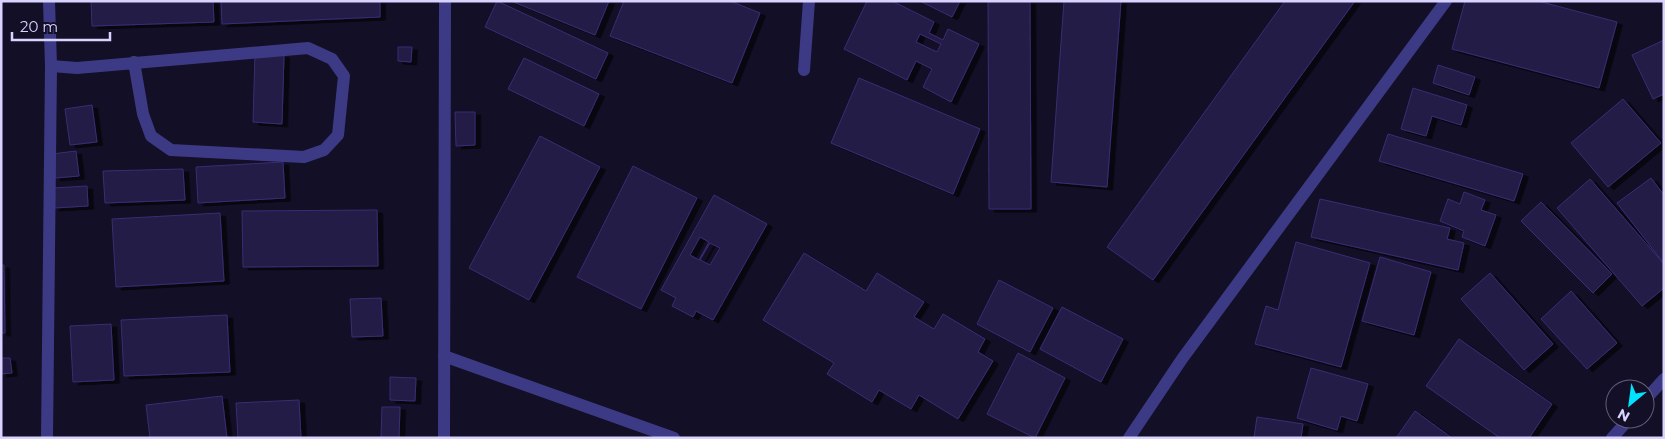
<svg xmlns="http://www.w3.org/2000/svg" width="1665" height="439" font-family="Montserrat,sans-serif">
  <defs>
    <filter id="shadow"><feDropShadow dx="5.5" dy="3" stdDeviation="0" flood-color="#0009"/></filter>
  </defs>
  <rect width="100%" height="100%" fill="#130f26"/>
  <g fill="#241b47" stroke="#3b2d73" fill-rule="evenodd" filter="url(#shadow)">
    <path d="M91 1H213L214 22 92 26Z"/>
    <path d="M221 1H380V17L222 24Z"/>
    <path d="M497 1 608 53 596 79 485 27Z"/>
    <path d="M511 1H609L595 35Z"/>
    <path d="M624 1H730L760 13 732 83 610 36Z"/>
    <path d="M867 1H892L934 22 929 33 943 40 948 29 979 44 951 102 923 87 932 69 916 61 907 80 844 49ZM920 34 941 44 937 52 916 42Z"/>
    <path d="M920 1H960L952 17Z"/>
    <path d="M988 1H1030L1031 209H989Z"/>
    <path d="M1064 1H1121L1107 187 1051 182Z"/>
    <path d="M1285 1H1355L1153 280 1107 247Z"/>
    <path d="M1465 1H1538L1617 22 1599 88 1452 49Z"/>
    <path d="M1664 40V94L1653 99 1632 55Z"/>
    <path d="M398 47H412L411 62 398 61Z"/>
    <path d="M255 54 284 55 282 124 253 122Z"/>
    <path d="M524 58 599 94 584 126 508 89Z"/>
    <path d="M1438 65 1475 77 1469 95 1433 83Z"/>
    <path d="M859 78 980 129 953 194 831 143Z"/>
    <path d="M1413 88 1467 105 1461 125 1432 116 1426 136 1401 129Z"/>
    <path d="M1623 99 1661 143 1608 187 1571 143Z"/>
    <path d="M92 105 97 142 70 145 65 109Z"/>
    <path d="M455 112H475V145L456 146Z"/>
    <path d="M1388 134 1523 174 1514 201 1379 161Z"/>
    <path d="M540 136 600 167 529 300 469 268Z"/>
    <path d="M76 151 79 176 55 178 52 154Z"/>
    <path d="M283 162 285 198 198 203 196 167Z"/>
    <path d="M633 166 697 198 641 309 577 277Z"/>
    <path d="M183 169 185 200 105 203 103 171Z"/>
    <path d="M1651 178 1664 195V260L1662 261 1617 203Z"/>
    <path d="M1590 179 1664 264V288L1642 306 1557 208Z"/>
    <path d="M87 186 88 206 54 208 53 188Z"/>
    <path d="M1464 192 1485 200 1481 210 1496 215 1485 246 1462 237 1464 231 1440 221 1448 199 1460 204Z"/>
    <path d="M714 195 767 224 713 320 696 311 693 317 672 306 676 298 661 290ZM700 237 709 242 699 260 690 255ZM710 243 720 248 710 265 700 260Z"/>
    <path d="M1320 199 1450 228 1447 239 1464 243 1458 270 1311 237Z"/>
    <path d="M1541 202 1612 274 1593 293 1521 221Z"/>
    <path d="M377 210 378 266 243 267 242 211Z"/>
    <path d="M220 213 224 281 116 287 112 219Z"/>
    <path d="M1296 242 1370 263 1341 367 1255 344 1266 306 1278 310Z"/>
    <path d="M804 253 866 291 877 273 924 302 914 317 934 329 943 314 985 339 978 352 993 361 958 419 919 395 911 409 879 390 872 402 827 374 834 363 763 320Z"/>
    <path d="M1380 257 1431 272 1414 335 1362 321Z"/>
    <path d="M1 265H4L5 333H1Z"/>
    <path d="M1490 273 1553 344 1524 370 1461 299Z"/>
    <path d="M999 280 1053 308 1030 352 977 324Z"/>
    <path d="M1571 291 1617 343 1587 369 1541 319Z"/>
    <path d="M381 298 383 336 352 337 350 299Z"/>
    <path d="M1062 307 1123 339 1101 382 1040 349Z"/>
    <path d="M227 315 230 372 124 376 121 320Z"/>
    <path d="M111 324 114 380 73 382 70 326Z"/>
    <path d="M1459 339 1552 404 1529 438H1500L1426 386Z"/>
    <path d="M1018 353 1065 378 1035 438 987 414Z"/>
    <path d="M1 358H10L12 373 1 374Z"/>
    <path d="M1311 368 1368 384 1357 421 1341 416 1337 430 1297 418Z"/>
    <path d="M390 377 416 378 415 401 390 400Z"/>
    <path d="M222 396 227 438H150L146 405Z"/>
    <path d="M299 400 301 438H238L236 403Z"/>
    <path d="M382 407H400L399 438H381Z"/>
    <path d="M1415 411 1452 438H1396Z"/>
    <path d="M1257 417 1303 424 1301 438H1254Z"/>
  </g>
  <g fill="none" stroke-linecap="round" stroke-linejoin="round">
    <path stroke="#3d3a85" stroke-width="12" d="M51 66 77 68 308 48 332 59 344 76 338 135 324 150 304 157 171 150 151 136 143 114 134 62"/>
    <g stroke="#3d3a85" stroke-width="12">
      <path d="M804 70 809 1"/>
      <path d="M444 356 674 438"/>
      <path d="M1645 400 1664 379"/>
      <path d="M47 438 51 66 49 1"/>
      <path d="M444 438 445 1"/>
      <path d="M1129 438 1182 359 1446 1"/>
      <path d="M1612 438 1629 419"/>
    </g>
  </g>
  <rect width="1665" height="439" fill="none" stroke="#d9d4ff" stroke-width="5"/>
  <g transform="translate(1630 404) rotate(209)"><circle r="24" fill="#130f26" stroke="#625e7d"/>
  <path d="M0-4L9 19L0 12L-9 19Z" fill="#00e5ff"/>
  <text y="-8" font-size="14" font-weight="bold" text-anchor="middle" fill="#d9d4ff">N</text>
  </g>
  <path d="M12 32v8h98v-8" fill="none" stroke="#d9d4ff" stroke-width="2.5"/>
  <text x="20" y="32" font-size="15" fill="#d9d4ff" stroke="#130f26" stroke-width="4" paint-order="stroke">20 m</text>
</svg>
